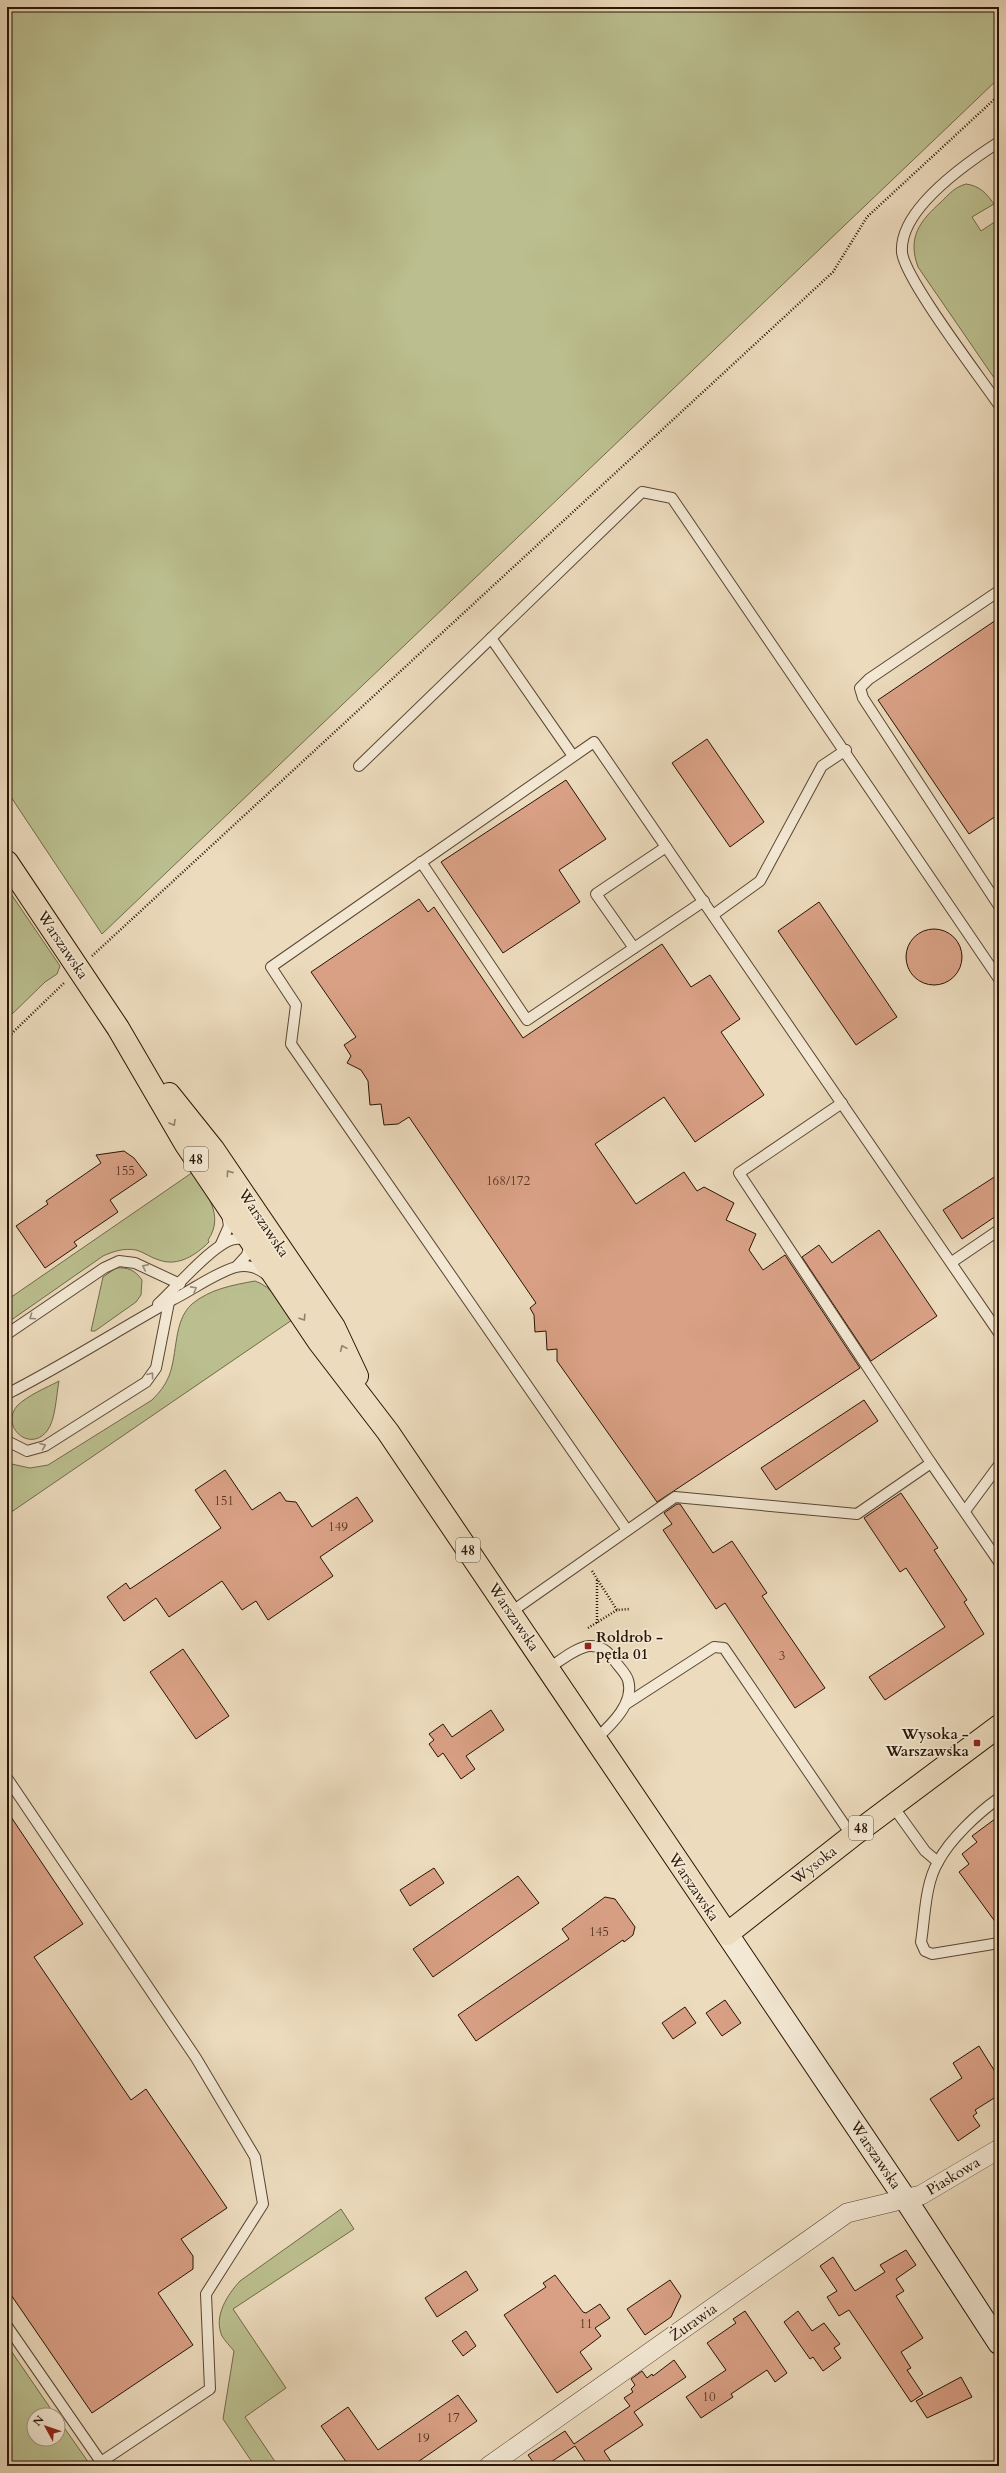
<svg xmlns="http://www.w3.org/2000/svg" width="1006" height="2473" font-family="Cardo,serif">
  <rect width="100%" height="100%" fill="#ecdbbd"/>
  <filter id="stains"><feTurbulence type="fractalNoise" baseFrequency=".005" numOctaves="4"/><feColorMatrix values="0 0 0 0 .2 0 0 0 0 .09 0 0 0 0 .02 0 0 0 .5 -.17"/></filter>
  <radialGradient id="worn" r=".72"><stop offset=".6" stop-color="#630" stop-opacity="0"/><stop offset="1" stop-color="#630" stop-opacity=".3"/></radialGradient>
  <g fill="#bbbf8f" stroke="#726a4a">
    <path d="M7 7H999V78L102 934 7 791Z"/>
    <path d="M966 184C980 186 986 193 994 204L972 217 981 231 999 219V385L918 267C907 237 920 221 941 202 949 194 955 187 966 184Z"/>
    <path d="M7 888 60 966 57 974 45 982 7 1019Z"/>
    <path d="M193 1172C206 1194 225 1215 208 1240L209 1242C196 1255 178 1267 159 1260 151 1258 144 1252 136 1250 124 1248 114 1251 103 1256L7 1323V1300Z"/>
    <path d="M116 1268C128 1267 135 1270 142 1280L141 1295 136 1302 95 1331H91L103 1277Z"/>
    <path d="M255 1281C273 1287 281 1304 292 1320L7 1515V1463L30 1468 48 1465 152 1400C159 1393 165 1386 169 1376 178 1353 173 1321 192 1304 210 1289 233 1285 255 1281Z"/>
    <path d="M59 1381C56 1396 56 1419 47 1431 30 1453 0 1427 17 1406 28 1395 46 1388 59 1381Z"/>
    <path d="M341 2209 354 2229 233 2309 286 2388 245 2417 278 2466H252L254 2465 223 2419 234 2351C230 2346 225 2341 222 2336 213 2316 228 2294 240 2281Z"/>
    <path d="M7 2345 55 2415H34V2439H58V2419L91 2466H7Z"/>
  </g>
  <g fill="#d9a085" stroke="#291404">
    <path d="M999 618V814L969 834 878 700Z"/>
    <path d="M707 739 764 822 730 847 672 763Z"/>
    <path d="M566 780 606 839 559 870 580 902 503 953 441 862Z"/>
    <path d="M419 899 428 912 434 907 523 1038 662 944 691 987 710 975 740 1019 721 1032 764 1095 695 1142 664 1097 595 1144 636 1204 684 1172 697 1191 704 1187 734 1203 726 1220 756 1234 749 1250 763 1270 785 1255 860 1368 657 1502 557 1361V1349L547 1350 546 1331 535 1332 534 1315 530 1308 536 1303 409 1117 398 1124 384 1125 381 1104 370 1105 368 1081 361 1070 347 1063 351 1056 344 1045 356 1037 311 972Z"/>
    <path d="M819 902 897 1017 856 1045 778 931Z"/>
    <circle cx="934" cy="957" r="28"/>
    <path d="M124 1151 134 1158 147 1175 110 1200 118 1212 74 1242 77 1246 45 1268 16 1226 48 1204 46 1201 101 1163 96 1155Z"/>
    <path d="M999 1174V1214L962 1239 943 1210Z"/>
    <path d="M879 1230 937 1316 871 1361 802 1257 819 1245 832 1263Z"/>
    <path d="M864 1400 878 1421 776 1490 761 1468Z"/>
    <path d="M225 1470 252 1510 280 1492 286 1501 296 1502 312 1527 357 1497 373 1521 320 1557 333 1576 268 1620 256 1601 242 1610 222 1581 169 1617 156 1598 124 1621 107 1597 126 1583 130 1589 221 1528 195 1490Z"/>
    <path d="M901 1493 938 1548 934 1550 967 1600 964 1602 984 1634 885 1700 869 1677 945 1627 906 1568 900 1572 864 1518Z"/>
    <path d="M677 1504H680L713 1553 732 1541 767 1593 762 1596 825 1688 795 1708 725 1603 716 1609 663 1530 672 1524 664 1513Z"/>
    <path d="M183 1649 229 1716 196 1739 150 1672Z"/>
    <path d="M491 1710 504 1730 466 1756 475 1769 461 1779 443 1753 438 1757 429 1744 434 1740 429 1734 443 1724 452 1737Z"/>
    <path d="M7 1811 83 1924 34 1957 131 2100 146 2089 227 2208 181 2239 193 2256V2269L158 2293 193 2345 92 2413 7 2289Z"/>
    <path d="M999 1816V1927L959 1872 969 1864 962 1854 977 1842 972 1836Z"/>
    <path d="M434 1868 444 1883 410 1906 400 1890Z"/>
    <path d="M518 1876 539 1903 433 1977 413 1949Z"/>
    <path d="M605 1897 615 1899 635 1927 633 1935 624 1942 623 1940 476 2041 458 2015 569 1939 562 1929Z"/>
    <path d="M725 2000 741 2023 722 2036 706 2013Z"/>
    <path d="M685 2007 696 2023 673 2039 662 2023Z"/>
    <path d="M979 2046 999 2078V2095L975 2110 977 2113 973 2116 980 2126 958 2141 930 2099 962 2078 953 2063Z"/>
    <path d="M906 2250 916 2265 896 2279 904 2291 896 2296 923 2338 901 2352 911 2368 907 2370 923 2394 911 2402 849 2310 839 2316 827 2297 837 2291 820 2266 833 2257 855 2291 885 2272 880 2265Z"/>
    <path d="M466 2271 478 2290 437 2317 425 2298Z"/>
    <path d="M555 2275 583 2312 586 2313 600 2304 610 2318 595 2328 601 2336 580 2352 592 2369 557 2393 504 2315 546 2287 543 2283Z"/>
    <path d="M670 2280 681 2296 671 2317 645 2335 627 2309Z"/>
    <path d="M745 2311 787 2373 775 2382 767 2370 731 2394 733 2397 701 2418 686 2397 726 2370 707 2343 736 2323 733 2319Z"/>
    <path d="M798 2311 812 2331 824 2323 840 2344 834 2348 841 2358 823 2371 813 2357 810 2359 784 2322Z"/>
    <path d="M466 2331 476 2346 463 2356 452 2341Z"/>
    <path d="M674 2360 686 2377 634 2412 643 2425 604 2451 614 2466H588L575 2446 545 2466H536L528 2455 565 2431 574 2444 630 2406 624 2398 633 2392 631 2389 635 2385 631 2379 642 2371 647 2378 652 2374 653 2376Z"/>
    <path d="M961 2377 972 2397 927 2418 916 2401Z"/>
    <path d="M458 2395 477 2421 412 2466H349L321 2426 348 2407 378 2450Z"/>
  </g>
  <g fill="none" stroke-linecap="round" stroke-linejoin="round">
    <g stroke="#5a4632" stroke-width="12">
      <g id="service">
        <path d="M999 142C968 162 899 209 902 252 904 278 980 377 999 405"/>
        <path d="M999 591 869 679 860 688 863 698 999 906"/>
        <path d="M491 638 573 756"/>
        <path d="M359 766 642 492 672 498 999 979"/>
        <path d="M421 862 527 1020 704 901"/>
        <path d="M713 915 760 881 822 766 846 750"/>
        <path d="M634 948 596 894 666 847"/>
        <path d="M842 1103 739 1173 931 1463"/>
        <path d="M221 1244 229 1226 227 1214"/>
        <path d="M952 1262 999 1230"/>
        <path d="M237 1266 247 1255 250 1243"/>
        <path d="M158 1304C175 1289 216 1240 236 1239 240 1238 245 1240 249 1240"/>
        <path d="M7 1334 104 1268 119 1261 135 1263 180 1284"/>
        <path d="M7 1394C64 1365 118 1330 174 1299 194 1289 215 1273 236 1267 247 1264 259 1268 267 1275"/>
        <path d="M7 1441 27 1451 45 1446 146 1382 156 1368 169 1302"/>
        <path d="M965 1511 999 1465"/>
        <path d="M627 1530 291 1044 296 1005 271 967 594 742 999 1333"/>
        <path d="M511 1612 675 1497 857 1514 931 1463 999 1562"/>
        <path d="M549 1668C560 1661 575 1648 589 1646 600 1645 608 1651 614 1660 618 1666 626 1673 628 1680 635 1703 611 1725 596 1739"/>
        <path d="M626 1704 714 1647 724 1648 852 1836"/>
        <path d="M7 1778 196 2058 255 2157 263 2204 206 2294 210 2389 101 2462 7 2326"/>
        <path d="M999 1798C978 1813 950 1839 938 1862 925 1884 925 1917 921 1942L925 1951 932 1954 999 1943"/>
        <path d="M892 1805 925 1851 938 1862"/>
      </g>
    </g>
    <g stroke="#5a4632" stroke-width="20">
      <path id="minor" d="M489 2466 847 2213 921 2195 999 2149"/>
    </g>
    <g stroke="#291404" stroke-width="24">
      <path id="secondary" d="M727 1934 906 2200 999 2343"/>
    </g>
    <g stroke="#291404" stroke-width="24">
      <g id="primary">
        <path d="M7 862 118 1028 185 1143 319 1342 388 1432 727 1934 852 1836 999 1726"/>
        <path d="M169 1094 213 1149 334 1327 357 1376"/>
      </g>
    </g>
    <g stroke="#291404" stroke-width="2.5" stroke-dasharray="1 2" stroke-linecap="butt">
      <path d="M92 956 833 272 867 217 999 95"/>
      <path d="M7 1038 64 983"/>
      <path d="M592 1571 617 1610 630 1609"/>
      <path d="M597 1623V1579"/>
      <path d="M588 1628 617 1610"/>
    </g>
    <use href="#service" stroke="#f3e8d4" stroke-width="10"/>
    <use href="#minor" stroke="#f3e8d4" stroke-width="19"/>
    <use href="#secondary" stroke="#f3e8d4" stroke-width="22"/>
    <use href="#primary" stroke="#ecdbbd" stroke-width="22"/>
  </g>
  <defs><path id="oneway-chevron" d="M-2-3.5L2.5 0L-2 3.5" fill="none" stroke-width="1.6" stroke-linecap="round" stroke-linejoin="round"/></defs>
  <g stroke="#94816a">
    <use href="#oneway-chevron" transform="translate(173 1123) rotate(60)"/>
    <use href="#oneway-chevron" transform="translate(229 1173) rotate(-125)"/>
    <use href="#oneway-chevron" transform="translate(303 1318) rotate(57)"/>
    <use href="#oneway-chevron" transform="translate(343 1348) rotate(-114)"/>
  </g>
  <g stroke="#988976">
    <use href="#oneway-chevron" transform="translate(145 1267) rotate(-154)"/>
    <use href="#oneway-chevron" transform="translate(194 1289) rotate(-29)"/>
    <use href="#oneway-chevron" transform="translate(32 1317) rotate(146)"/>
    <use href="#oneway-chevron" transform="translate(151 1375) rotate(-53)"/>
    <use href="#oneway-chevron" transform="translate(43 1446) rotate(-21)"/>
  </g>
  <g fill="#8f2418" stroke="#f3e8d4" stroke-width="1.5">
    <rect x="584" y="1642" width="8" height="8" rx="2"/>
    <rect x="973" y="1739" width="8" height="8" rx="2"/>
  </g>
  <g text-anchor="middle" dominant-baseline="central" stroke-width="3.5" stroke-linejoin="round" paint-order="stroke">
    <g font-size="13" fill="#553724">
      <text x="125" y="1171">155</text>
      <text x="508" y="1181">168/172</text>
      <text x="224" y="1501">151</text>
      <text x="338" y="1527">149</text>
      <text x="782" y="1656">3</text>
      <text x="599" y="1932">145</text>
      <text x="586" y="2324">11</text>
      <text x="709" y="2397">10</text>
      <text x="453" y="2418">17</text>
      <text x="423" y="2438">19</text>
    </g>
    <g fill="#f3e8d4" stroke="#665442" stroke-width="1">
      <rect x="184" y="1147" width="24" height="24" rx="3"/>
      <rect x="456" y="1538" width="24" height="24" rx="3"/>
      <rect x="849" y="1816" width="24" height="24" rx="3"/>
    </g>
    <g font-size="14" font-weight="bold" fill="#291404">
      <text x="196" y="1159">48</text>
      <text x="468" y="1550">48</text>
      <text x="861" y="1828">48</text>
    </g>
    <g font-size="15" fill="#291404" stroke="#f3e8d4">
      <text transform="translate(63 945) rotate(56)">Warszawska</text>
      <text transform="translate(264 1223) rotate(56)">Warszawska</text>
      <text transform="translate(514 1617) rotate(56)">Warszawska</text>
      <text transform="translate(814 1865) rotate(-38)">Wysoka</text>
      <text transform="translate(694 1887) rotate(56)">Warszawska</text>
      <text transform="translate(876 2155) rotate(56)">Warszawska</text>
      <text transform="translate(953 2176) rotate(-31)">Piaskowa</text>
      <text transform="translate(693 2322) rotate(-35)">Żurawia</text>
    </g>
    <g font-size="15" font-weight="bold" fill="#291404" stroke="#f3e8d4" text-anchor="start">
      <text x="596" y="1637">Roldrob -<tspan x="596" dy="17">pętla 01</tspan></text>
      <text x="969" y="1734" text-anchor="end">Wysoka -<tspan x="969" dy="17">Warszawska</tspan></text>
    </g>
  </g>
  <rect width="1006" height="2473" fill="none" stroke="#ecdbbd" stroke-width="24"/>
  <rect x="8" y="8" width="990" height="2457" fill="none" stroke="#291404" stroke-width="2"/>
  <rect x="12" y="12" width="982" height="2449" fill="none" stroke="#291404"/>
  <g transform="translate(46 2427) rotate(310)"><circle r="19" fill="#f3e8d4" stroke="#a29381"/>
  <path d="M0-3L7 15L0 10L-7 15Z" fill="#8f2418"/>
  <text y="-6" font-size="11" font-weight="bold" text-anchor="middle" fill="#291404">N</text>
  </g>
  <rect width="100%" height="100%" filter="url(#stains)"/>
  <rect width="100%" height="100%" fill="url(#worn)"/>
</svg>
